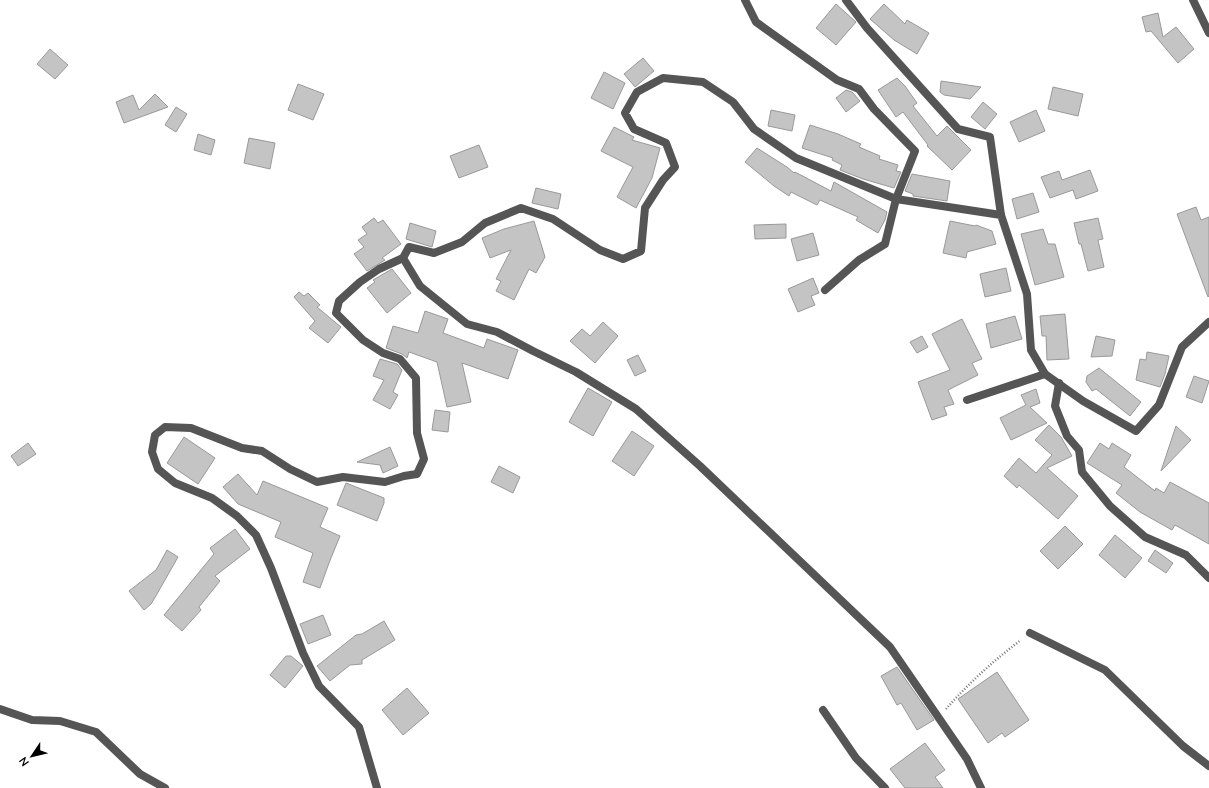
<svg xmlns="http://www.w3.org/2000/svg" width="1209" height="788" font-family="'Nunito Sans',sans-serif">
  <rect width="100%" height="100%" fill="#fff"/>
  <g fill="#c4c4c4" stroke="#999">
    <path d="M836 4 856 22 836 45 816 28Z"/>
    <path d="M884 4 905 24 907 20 929 33 917 54 894 40 870 19Z"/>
    <path d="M1158 13 1163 37 1176 27 1194 49 1178 63 1151 31 1146 32 1142 17Z"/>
    <path d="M50 49 68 65 55 79 37 64Z"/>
    <path d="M643 58 654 71 635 87 624 74Z"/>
    <path d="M604 72 625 83 613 109 591 98Z"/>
    <path d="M897 78 905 86 917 103 913 106 937 136 947 126 971 150 952 170 927 146 928 145 903 112 896 117 878 90Z"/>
    <path d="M941 81 981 87 970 99 944 95 940 92Z"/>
    <path d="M298 84 324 94 313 120 288 110Z"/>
    <path d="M1053 87 1083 94 1078 116 1048 109Z"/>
    <path d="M846 90 852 92 860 101 846 112 836 98Z"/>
    <path d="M155 94 168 107 124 123 116 102 133 95 139 110Z"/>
    <path d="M983 102 997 114 985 129 971 117Z"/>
    <path d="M176 107 187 114 176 132 165 125Z"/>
    <path d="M771 110 795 115 792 131 768 126Z"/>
    <path d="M1036 110 1045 131 1019 142 1010 122Z"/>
    <path d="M810 125 838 134 861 144 859 147 880 156 879 159 898 165 896 171 901 172 894 188 863 179 840 170 842 165 832 160 833 158 802 148Z"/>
    <path d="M614 127 634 137 632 140 660 148 652 178 636 208 617 197 633 167 601 151Z"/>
    <path d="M198 134 215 140 211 155 194 150Z"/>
    <path d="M249 138 275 143 270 169 244 163Z"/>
    <path d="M479 145 488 167 459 178 450 156Z"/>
    <path d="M757 148 787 167 794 173 795 172 831 191 834 182 887 212 885 220 878 233 856 220 858 217 820 200 817 205 791 192 789 196 774 186 745 162Z"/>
    <path d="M1090 170 1098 191 1076 199 1073 190 1050 198 1041 177 1059 171 1062 180Z"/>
    <path d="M912 174 950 181 947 201 913 196V194L905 191Z"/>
    <path d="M536 188 561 194 558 209 532 203Z"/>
    <path d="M1033 193 1039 212 1017 219 1012 199Z"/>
    <path d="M1196 207 1201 220 1209 217V296L1208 297 1177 214Z"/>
    <path d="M374 218 378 223 383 220 401 244 382 258 385 260 367 271 354 254 364 247 358 240 367 234 362 227Z"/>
    <path d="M1098 218 1103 239 1098 240 1104 267 1088 271 1081 244H1079L1074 223Z"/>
    <path d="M534 221 545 257 536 273 529 269 514 300 496 291 501 281 496 279 511 250 490 258 482 238 504 229Z"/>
    <path d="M950 221 975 226 976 225 992 231 996 244 967 252 966 258 943 253Z"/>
    <path d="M410 223 436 231 432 247 406 239Z"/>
    <path d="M786 224V238L755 239 754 225Z"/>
    <path d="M1043 229 1048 244H1055L1064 277 1035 285 1021 234Z"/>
    <path d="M813 233 819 255 797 261 791 239Z"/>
    <path d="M1006 268 1011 291 985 297 980 274Z"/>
    <path d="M392 269 411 293 387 313 367 288 375 282 373 280Z"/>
    <path d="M813 278 819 293 811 296 815 305 798 312 788 289Z"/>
    <path d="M299 292 304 296 308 293 320 305 317 307 341 327 328 343 309 328 315 321 294 297Z"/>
    <path d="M425 311 448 319 443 333 484 348 487 339 518 350 508 379 462 363 471 402 447 407 437 362 409 352 407 358 402 354 386 348 393 326 418 333Z"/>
    <path d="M1065 314 1069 359 1047 360 1046 336H1042L1040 316Z"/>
    <path d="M1015 316 1022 339 991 348 986 324Z"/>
    <path d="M962 319 982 359 972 363 978 375 948 390 954 404 944 407 947 415 932 420 918 382 950 370 932 334Z"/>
    <path d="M603 322 618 336 595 363 570 341 582 329 590 336Z"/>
    <path d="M922 336 928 347 917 353 910 342Z"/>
    <path d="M1096 336 1115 340 1112 356 1091 357Z"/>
    <path d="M1147 352 1169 356 1165 374 1160 387 1136 380 1140 359 1146 360Z"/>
    <path d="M638 355 646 371 635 376 627 360Z"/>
    <path d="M380 359 397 364 402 370 393 392 398 395 390 409 373 400 384 380 373 376Z"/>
    <path d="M1099 368 1141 402 1130 416 1096 389 1092 391 1086 382 1087 376Z"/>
    <path d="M1194 376 1209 381 1202 403 1186 397Z"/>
    <path d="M588 388 612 402 593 436 569 422Z"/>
    <path d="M1036 389 1040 403 1030 407 1047 423 1011 440 1000 418 1026 405 1021 395Z"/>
    <path d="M435 410 450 412 448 432 432 430Z"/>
    <path d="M1049 425 1061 437 1072 456 1047 468 1078 496 1058 519 1019 485 1017 488 1004 476 1019 458 1036 473 1052 455 1035 440Z"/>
    <path d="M1176 426 1191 440 1161 471Z"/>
    <path d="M632 431 654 446 634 476 612 461Z"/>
    <path d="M184 437 215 458 198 484 167 463Z"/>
    <path d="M28 443 36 454 18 466 11 456Z"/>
    <path d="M1100 443 1109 449 1112 443 1131 455 1124 467 1155 491 1156 488 1164 493 1170 482 1209 503V544L1175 525 1172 530 1140 512 1116 493 1122 485 1087 463Z"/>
    <path d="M390 447 398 466 383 473 380 465 357 462Z"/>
    <path d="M499 466 520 477 513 493 491 482Z"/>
    <path d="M238 474 257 495 263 481 328 508 320 527 340 536 329 563 320 588 303 582 313 553 275 537 281 522 238 504 223 487Z"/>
    <path d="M346 483 384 498V503L377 521 337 505Z"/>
    <path d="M1065 526 1083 544 1058 569 1040 551Z"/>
    <path d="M235 529 250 549 215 576 220 581 199 607 201 610 182 631 164 615 214 554 210 548Z"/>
    <path d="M1115 535 1142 558 1125 578 1099 555Z"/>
    <path d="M167 550 178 557 157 594 151 604 144 610 129 591 156 570Z"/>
    <path d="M1155 550 1173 563 1166 573 1148 561Z"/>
    <path d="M323 615 331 635 308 644 300 624Z"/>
    <path d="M384 621 395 640 362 660V664L350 665 330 681 317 666 356 635 362 634Z"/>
    <path d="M286 656H291L303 666 285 688 270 675Z"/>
    <path d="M897 667 934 720 917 730 901 703 897 705 881 676Z"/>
    <path d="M997 672 1029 720 1005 737 1002 733 988 743 958 699Z"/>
    <path d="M407 688 429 713 403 735 382 710Z"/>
    <path d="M925 743 945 770 935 777 943 788H905L890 769Z"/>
  </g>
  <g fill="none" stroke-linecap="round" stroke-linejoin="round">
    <path stroke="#777" stroke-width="2.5" stroke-dasharray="1 2" stroke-linecap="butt" d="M946 709C968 684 994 660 1021 640"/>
    <g stroke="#555" stroke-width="8">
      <path d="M745 0 756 22 837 80 859 89 874 109 915 151 896 199 885 244 859 260 825 290"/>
      <path d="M846 0 867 28 958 129 990 137 1001 215"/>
      <path d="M1193 0 1209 33"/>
      <path d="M403 258 420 286 467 324 497 332 533 351 576 372 636 409 700 466 890 647 967 759 981 788"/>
      <path d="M1059 383 1055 406 1067 436 1079 450 1082 472 1110 506 1145 537 1186 555 1209 578"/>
      <path d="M967 400 1045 374"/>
      <path d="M1030 633 1105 670 1183 746 1209 766"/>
      <path d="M0 709 32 720 60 721 96 732 140 774 165 788"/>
      <path d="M823 710 856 758 885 788"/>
      <path d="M377 788 359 727 319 686 303 653 271 568 256 535 237 516 212 498 175 483 158 469 152 452 155 435 165 427 191 428 242 448 262 451 290 469 317 482 343 477 385 482 404 476 417 474 424 459 417 433 416 378 400 359 383 353 363 340 336 313 339 301 360 282 379 269 403 258 409 247 434 253 462 242 485 223 521 208 553 219 600 250 623 259 641 251 645 208 663 180 675 167 666 143 634 129 625 113 637 92 663 78 703 82 733 102 754 129 796 158 896 199 1001 215 1027 294 1031 350 1045 374 1083 401 1136 431 1159 405 1182 347 1209 322"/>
    </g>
  </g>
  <g transform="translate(32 756) rotate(235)" stroke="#ffffff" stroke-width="3" paint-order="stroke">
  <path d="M0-3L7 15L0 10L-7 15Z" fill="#000000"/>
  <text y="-6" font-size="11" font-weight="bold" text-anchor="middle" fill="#000000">N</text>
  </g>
</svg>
